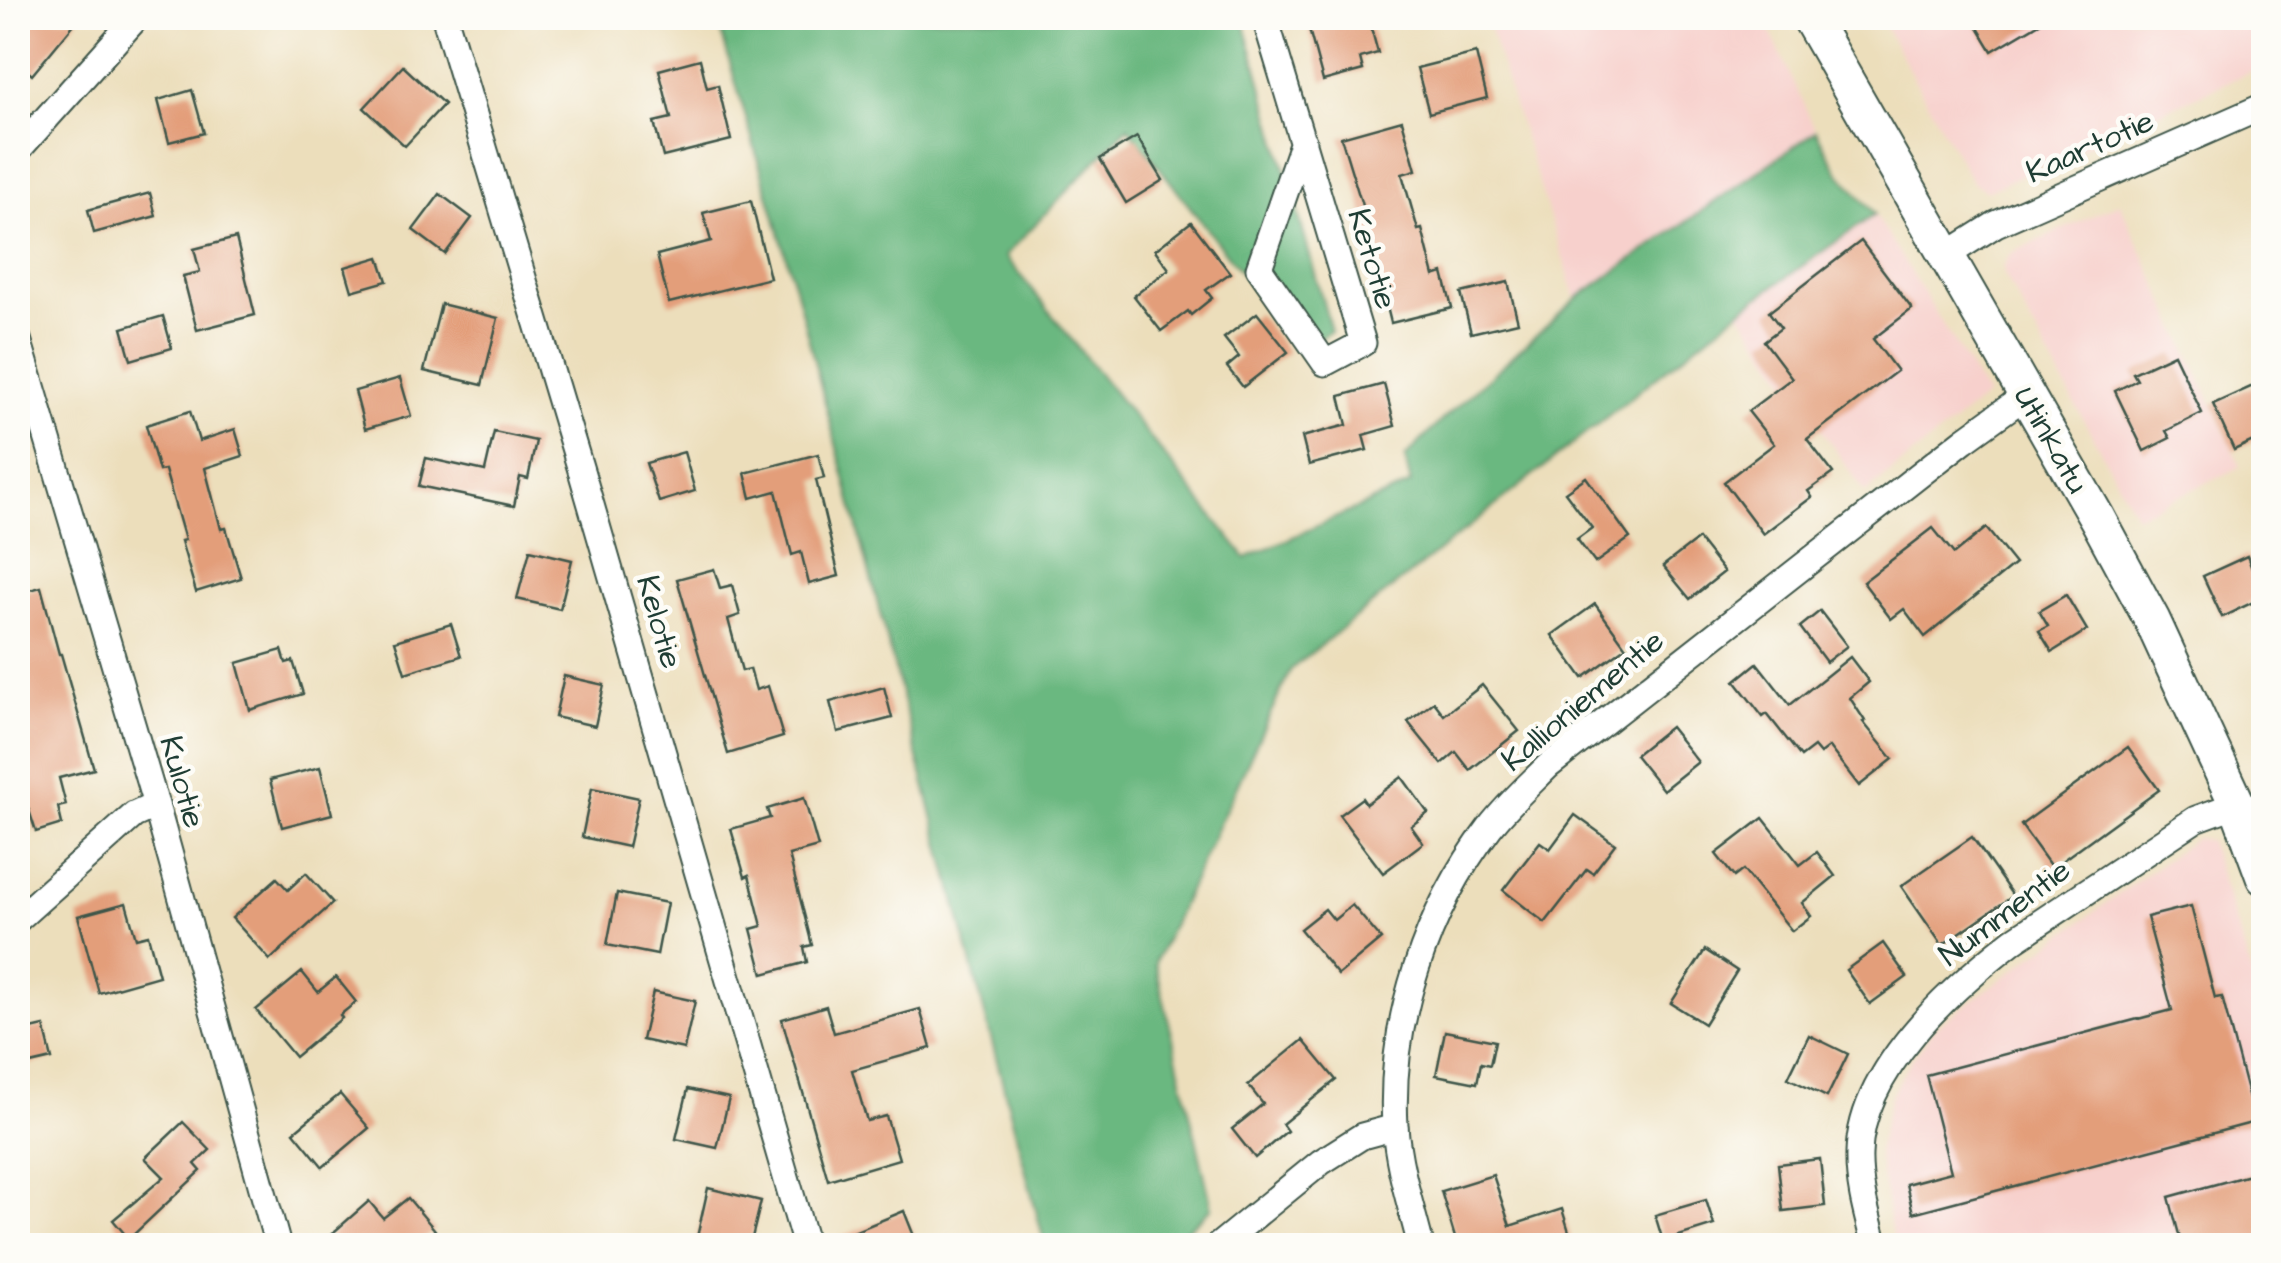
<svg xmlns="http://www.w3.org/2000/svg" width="2281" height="1263" font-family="'Architects Daughter',sans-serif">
  <rect width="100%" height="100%" fill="#fdfcf7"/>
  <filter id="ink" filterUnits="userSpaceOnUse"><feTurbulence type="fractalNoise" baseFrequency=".01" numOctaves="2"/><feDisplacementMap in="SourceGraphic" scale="20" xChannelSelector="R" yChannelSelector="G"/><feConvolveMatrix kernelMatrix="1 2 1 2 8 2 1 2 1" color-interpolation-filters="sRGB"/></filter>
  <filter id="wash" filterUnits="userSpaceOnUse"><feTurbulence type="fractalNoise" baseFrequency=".0048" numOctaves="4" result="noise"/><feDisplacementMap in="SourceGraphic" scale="40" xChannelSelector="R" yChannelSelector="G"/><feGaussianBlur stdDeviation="2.25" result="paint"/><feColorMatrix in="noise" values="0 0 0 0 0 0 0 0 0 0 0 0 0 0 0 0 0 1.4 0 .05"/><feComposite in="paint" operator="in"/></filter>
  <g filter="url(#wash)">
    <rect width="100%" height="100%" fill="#ecdebb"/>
    <g fill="#f7d0cc">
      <path d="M1486 18H1764L1816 131 1576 299Z"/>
      <path d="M1880 18H2263V66L1987 191 1972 182Z"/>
      <path d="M2120 203 2241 467 2136 516 2004 274 2003 266 2011 253Z"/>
      <path d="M1875 214 1987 396 1865 493 1739 311Z"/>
      <path d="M2196 838 2209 840 2263 1008V1245H1894L1877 1152 1890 1097 1911 1060 1938 1025Z"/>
    </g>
    <path fill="#6bb880" stroke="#457a5a" stroke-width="2.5" d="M717 18H1243L1331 331 1301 350 1128 127 1005 256 1246 558 1411 484 1405 458 1440 422 1576 299 1816 131 1838 171 1875 214 1739 311 1291 669 1155 962 1212 1208 1168 1245H1045L795 287Z"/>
    <g id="blocks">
      <g fill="#e39e7a">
        <path d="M18 18H79L32 75 18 63Z"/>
        <path d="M1306 18H1351L1353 25 1369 20 1378 53 1360 58 1363 70 1323 81Z"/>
        <path d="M1972 18H2048L1992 51Z"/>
        <path d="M1476 53 1487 98 1429 113 1417 68Z"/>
        <path d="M700 59 707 88 718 85 731 140 663 157 654 122 671 118 659 70Z"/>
        <path d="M403 66 444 104 405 146 364 108Z"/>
        <path d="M192 90 204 133 169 142 158 100Z"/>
        <path d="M1402 120 1416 170 1402 174 1418 230 1422 229 1434 276 1443 273 1452 308 1391 323 1361 202 1341 137Z"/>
        <path d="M1137 137 1163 180 1126 203 1100 159Z"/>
        <path d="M150 193 156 216 94 233 88 210Z"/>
        <path d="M440 194 472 218 445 254 413 230Z"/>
        <path d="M751 201 770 278 669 303 657 255 711 241 703 213Z"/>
        <path d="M1191 222 1230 273 1206 290 1212 298 1191 315 1188 311 1161 331 1134 296 1169 269 1155 250Z"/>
        <path d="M236 238 255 315 197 330 183 276 200 272 194 249Z"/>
        <path d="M1861 241 1912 309 1873 339 1897 371 1807 439 1833 473 1808 491 1812 497 1763 534 1724 482 1774 444 1748 411 1792 378 1764 341 1781 328 1769 312Z"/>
        <path d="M379 257 387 281 352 291 345 267Z"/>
        <path d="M1508 282 1518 322 1471 333 1461 293Z"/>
        <path d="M441 304 498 318 482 385 424 371Z"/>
        <path d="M1257 313 1288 352 1243 387 1227 367 1239 357 1224 338Z"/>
        <path d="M163 316 172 348 131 360 122 328Z"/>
        <path d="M2174 354 2202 413 2166 431 2170 438 2144 451 2115 391 2137 380 2133 373Z"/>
        <path d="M400 378 411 416 365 429 355 391Z"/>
        <path d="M2264 381V436L2234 450 2213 404Z"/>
        <path d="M1384 384 1395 426 1363 435 1367 450 1309 465 1302 437 1347 425 1340 396Z"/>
        <path d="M190 411 199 441 235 429 243 456 205 468 221 529 226 528 241 578 196 592 181 541 185 540 165 470 159 471 146 425Z"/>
        <path d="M494 432 536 441 528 479 520 477 514 506 419 486 426 458 485 471Z"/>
        <path d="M684 452 695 491 659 502 646 463Z"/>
        <path d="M818 454 824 478 816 480 839 576 809 584 801 552 792 555 776 491 751 498 745 473Z"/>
        <path d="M1586 477 1630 538 1595 563 1577 539 1592 528 1565 492Z"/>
        <path d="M1933 528 1954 554 1986 528 2015 564 1925 637 1904 609 1891 619 1863 582Z"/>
        <path d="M1698 539 1724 572 1690 599 1663 566Z"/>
        <path d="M530 550 572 560 560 609 517 599Z"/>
        <path d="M2247 556 2253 571 2264 566V597L2222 617 2203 576Z"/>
        <path d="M714 569 720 588 732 585 740 615 728 619 742 671 750 669 756 690 768 686 783 737 728 754 677 579Z"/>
        <path d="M41 587 59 654H61L94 769 59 778 66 805 58 807 62 824 36 832 29 810 18 814V593Z"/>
        <path d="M2066 595 2087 630 2052 652 2039 631 2048 626 2039 611Z"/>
        <path d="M1595 604 1626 647 1583 678 1552 635Z"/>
        <path d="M1820 611 1847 646 1826 662 1800 627Z"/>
        <path d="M451 624 461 656 405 673 395 641Z"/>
        <path d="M282 650 286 663 293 661 303 694 250 710 237 663Z"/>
        <path d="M1850 657 1869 682 1850 698 1865 721 1863 722 1893 759 1859 786 1829 747 1820 754 1814 747 1801 757 1767 714 1763 717 1735 681 1757 663 1790 705Z"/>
        <path d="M564 676 604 685 595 726 555 717Z"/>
        <path d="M1482 685 1519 731 1470 770 1456 752 1442 764 1408 722 1434 702 1444 715Z"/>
        <path d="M884 687 892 718 838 732 830 702Z"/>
        <path d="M1670 727 1698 762 1663 790 1635 755Z"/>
        <path d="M2128 747 2159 790 2052 868 2021 825Z"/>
        <path d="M320 767 332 814 282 827 270 780Z"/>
        <path d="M1402 777 1428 813 1411 826 1423 843 1383 873 1339 815 1362 798 1366 804Z"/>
        <path d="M592 788 639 798 628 847 582 837Z"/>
        <path d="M804 798 818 847 789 855 812 945 804 947 807 962 763 974 751 929 762 926 749 875 745 877 731 829 770 818 767 809Z"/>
        <path d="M1575 815 1615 844 1593 873 1587 869 1545 923 1503 890 1540 842 1550 849Z"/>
        <path d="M1763 818 1800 865 1817 852 1835 876 1802 903 1811 916 1792 931 1743 870 1734 877 1716 854Z"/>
        <path d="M1972 837 2013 896 1942 945 1901 886Z"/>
        <path d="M306 873 333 903 270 960 232 918 277 878 288 890Z"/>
        <path d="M617 893 667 903 657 955 607 945Z"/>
        <path d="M126 903 136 938 148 935 159 976 99 993 78 916Z"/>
        <path d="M1352 905 1381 939 1338 975 1300 929 1325 909 1334 920Z"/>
        <path d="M2191 906 2215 998 2222 997 2255 1122 1913 1213 1906 1184 1951 1172 1926 1075 2172 1010 2147 917Z"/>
        <path d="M1883 943 1907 977 1870 1004 1846 970Z"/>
        <path d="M1705 950 1737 971 1704 1024 1671 1003Z"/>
        <path d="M302 972 318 992 336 977 356 1002 340 1015 342 1018 295 1057 256 1010Z"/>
        <path d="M653 992 695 1001 684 1049 642 1040Z"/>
        <path d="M826 1006 834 1033 920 1009 931 1048 852 1070 867 1121 886 1116 899 1159 828 1180 782 1019Z"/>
        <path d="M44 1026 52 1059 18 1067V1032Z"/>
        <path d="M1445 1031 1495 1041 1490 1065 1481 1063 1477 1083 1436 1075Z"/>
        <path d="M1809 1035 1848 1054 1827 1097 1788 1078Z"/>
        <path d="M1303 1040 1336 1080 1282 1124 1287 1131 1255 1158 1232 1129 1263 1104 1248 1085Z"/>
        <path d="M688 1089 729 1098 717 1148 676 1139Z"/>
        <path d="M340 1094 369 1128 323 1167 294 1132Z"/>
        <path d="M183 1122 210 1150 195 1164 201 1171 129 1239 113 1220 164 1177 145 1158Z"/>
        <path d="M1820 1159 1825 1206 1783 1211 1778 1164Z"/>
        <path d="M2264 1171V1246H2182L2169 1197Z"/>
        <path d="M1493 1175 1510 1226 1562 1209 1571 1238 1543 1246H1465L1463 1238 1456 1241 1441 1191Z"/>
        <path d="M708 1188 761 1201 750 1246H695Z"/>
        <path d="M408 1198 435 1230 416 1246H318L369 1201 383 1218Z"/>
        <path d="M1706 1200 1714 1225 1663 1241 1655 1215Z"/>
        <path d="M904 1211 918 1246H822V1245Z"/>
      </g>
    </g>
  </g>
  <g filter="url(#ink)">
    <use href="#blocks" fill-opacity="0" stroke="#3e5548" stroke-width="2.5"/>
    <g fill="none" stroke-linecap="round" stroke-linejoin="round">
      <g stroke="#3e5548" stroke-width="29">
        <g id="street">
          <path d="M445 18 580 467 806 1246"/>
          <path d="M1265 18 1363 343 1325 363 1259 268 1303 141"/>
          <path d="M18 150 136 18"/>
          <path d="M1947 255 1996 224 2264 106"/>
          <path d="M18 339 156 805 278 1246"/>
          <path d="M18 919 134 815 156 805"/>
          <path d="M1218 1246 1321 1162 1362 1136 1395 1127"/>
          <path d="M1421 1246C1411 1206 1398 1167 1395 1126 1389 1021 1426 911 1490 827 1507 805 1528 786 1548 766L1964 440 2025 396"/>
          <path d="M1875 1246C1867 1215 1858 1185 1859 1154 1860 1070 1953 987 2014 940L2196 819 2237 804"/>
        </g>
      </g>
      <g stroke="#3e5548" stroke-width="39">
        <path id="secondary" d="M1810 18 2097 518 2152 620 2237 804 2264 877"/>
      </g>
      <use href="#street" stroke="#fff" stroke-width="25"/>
      <use href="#secondary" stroke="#fff" stroke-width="35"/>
    </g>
  </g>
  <g text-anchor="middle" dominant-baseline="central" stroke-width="9" stroke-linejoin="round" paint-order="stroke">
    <g font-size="32" fill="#1f3d34" stroke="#fdfcf7">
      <text transform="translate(2090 147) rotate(-24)">Kaartotie</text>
      <text transform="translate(1372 259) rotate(73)">Ketotie</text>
      <text transform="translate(2051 440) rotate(60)">Utinkatu</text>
      <text transform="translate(659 622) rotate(74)">Kelotie</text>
      <text transform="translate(1583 701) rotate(-40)">Kallioniementie</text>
      <text transform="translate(182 782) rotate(74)">Kulotie</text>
      <text transform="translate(2005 913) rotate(-37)">Nummentie</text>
    </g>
  </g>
  <rect width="2281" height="1263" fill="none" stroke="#fdfcf7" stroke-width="60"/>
</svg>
